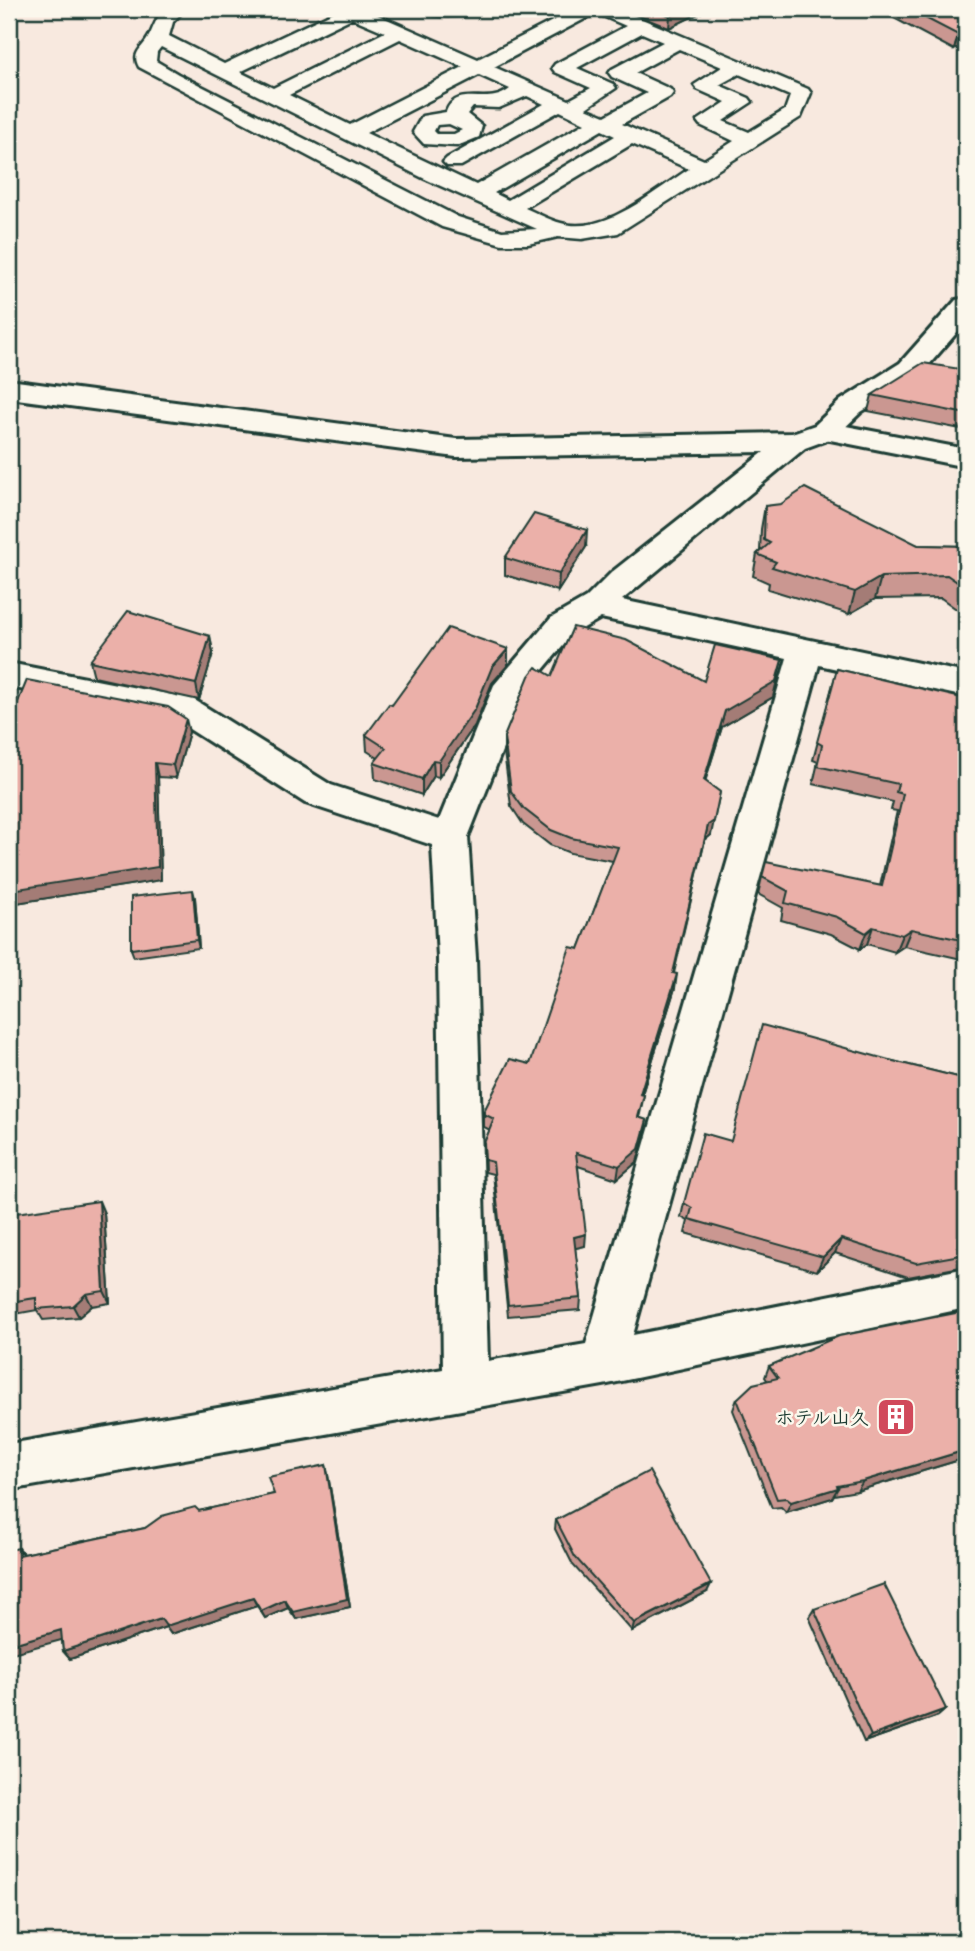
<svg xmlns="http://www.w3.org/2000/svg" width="975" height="1951" font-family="Sriracha,'Klee One',sans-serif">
  <rect width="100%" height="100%" fill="#f8e9df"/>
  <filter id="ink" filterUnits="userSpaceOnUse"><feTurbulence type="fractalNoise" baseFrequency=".0143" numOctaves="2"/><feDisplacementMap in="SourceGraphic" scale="14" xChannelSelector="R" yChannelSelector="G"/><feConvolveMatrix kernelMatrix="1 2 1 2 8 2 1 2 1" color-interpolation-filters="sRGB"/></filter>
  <g filter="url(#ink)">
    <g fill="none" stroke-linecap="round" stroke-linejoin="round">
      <g stroke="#1f3d34" stroke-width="5">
        <g id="service">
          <path d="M165 9H185L173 22 169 36 224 64 340 9H364L478 59 576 9H618L808 89 811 93 801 117 618 233 582 239 558 237 528 244H502L442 227 139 67C131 53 142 49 148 38 154 28 155 18 165 9ZM596 13 626 26 555 64 552 68 555 72 591 88 569 100 494 67ZM352 18 385 32 273 88 240 72ZM642 33 663 42 612 69 609 73 612 77 647 93 605 116 586 108 616 88 613 84 577 68ZM400 39 463 67 350 125 289 95ZM161 47 425 179 537 229 502 231 458 217 178 74 156 61 157 52ZM679 49 722 67 694 85 697 89 726 102 697 121 700 125 734 141 704 160 622 124 670 97 673 93 670 89 635 73ZM739 74 790 96 785 110 749 132 723 121 752 102 749 98 719 85ZM479 75 510 89C506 92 501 95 495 96 478 100 454 89 446 112L422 116 413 132 424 144 457 146 479 137 482 126 467 114 473 107 499 108 527 96 544 104 447 158 443 162 447 166H461L560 111 585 123 476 185 366 133ZM449 124 462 130 454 134H437L434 131 437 125ZM602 130 615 136 508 200 494 193ZM632 144 689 169C654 191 604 236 561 223 549 220 537 213 525 208Z"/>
          <path d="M422 9H472C463 19 437 16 424 13Z"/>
        </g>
      </g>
      <g stroke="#1f3d34" stroke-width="6">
        <path id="minor" d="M966 298V322L920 375 861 412 835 437 805 448 622 600 966 673V697L819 665 633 1335 966 1268V1308L603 1385 9 1490V1444L443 1369 438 958 432 845 305 803 172 718 9 687V663L193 699 331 785 439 820 494 685 551 618 586 598 612 572 764 452 456 457 9 398V380L456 439 792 433 815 425 841 400 900 363 956 300ZM601 618 787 658 586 1344 488 1361 476 958 468 837 526 690 573 634Z"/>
      </g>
      <g stroke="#1f3d34" stroke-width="6">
        <path id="tertiary" d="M825 422 966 449V467L815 437 810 431 815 425Z"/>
      </g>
      <use href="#service" fill="#fbf7ec" fill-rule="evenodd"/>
      <use href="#minor" fill="#fbf7ec" fill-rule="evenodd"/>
      <use href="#tertiary" fill="#fbf7ec" fill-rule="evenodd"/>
    </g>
    <g fill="#ca9791" stroke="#1f3d34" stroke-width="2">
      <path d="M622 9H708L669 28Z"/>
      <path d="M877 9H966L954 50Z"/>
      <path d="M966 370V430L868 411 872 395Z"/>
      <path d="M765 506 918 545 966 546V616L941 598 875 599 849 614 768 589 769 583 753 576 757 554 760 551 761 529Z"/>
      <path d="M586 547 558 591 505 575V558Z"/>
      <path d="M210 636 213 653 199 700 94 677 90 661Z"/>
      <path d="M508 649V665L492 683 475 725 439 777 434 776 422 795 375 779 374 763 378 758 367 751 366 735 392 705Z"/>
      <path d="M837 669 966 699V960L904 946 895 952 867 944 860 949 831 934 781 920 783 908 758 894 762 877 880 886 897 811 891 810 893 802 813 784 818 762 813 760Z"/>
      <path d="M552 676 704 681 779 676 773 697 722 727 705 781 711 835 705 840 674 973 675 988 642 1094 644 1095 639 1118 645 1133 637 1162 617 1179 578 1166 585 1246 575 1248 581 1298 580 1310 508 1316 493 1174 485 1172 484 1143 490 1130 484 1127V1111L530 1064 579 949 613 861 570 853 550 845 523 824 511 806 504 752V737Z"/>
      <path d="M9 706 189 732 176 778 158 777 161 880 16 903 13 950H9Z"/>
      <path d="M195 898 199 948 134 957 131 949Z"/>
      <path d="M889 1060 966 1079V1266L908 1277 835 1253 817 1271 685 1233 688 1221 681 1217 684 1203 731 1141Z"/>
      <path d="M104 1213 110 1303 92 1306 79 1317 43 1320 37 1310 9 1315V1214Z"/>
      <path d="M769 1366 966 1458 857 1491 834 1495 832 1498 786 1512 781 1507 772 1508 733 1410 737 1399 767 1380 765 1377Z"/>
      <path d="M326 1465 328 1475 350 1607 296 1619 288 1608 265 1618 257 1606 171 1634 166 1627 70 1659 63 1651 62 1640 19 1548 24 1554 145 1528 199 1511 274 1494Z"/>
      <path d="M556 1520 707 1592 632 1631 573 1565 555 1529Z"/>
      <path d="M814 1609 946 1709 938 1716 864 1742 809 1617Z"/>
    </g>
    <g fill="#a47b76" stroke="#1f3d34" stroke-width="2">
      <path d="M685 9H708L669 28 670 16Z"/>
      <path d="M966 32V45L954 50 958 35Z"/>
      <path d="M587 530 586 547 558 591 559 574Z"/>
      <path d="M881 577 875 599 849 614 855 592Z"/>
      <path d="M210 636 213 653 199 700 196 684Z"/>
      <path d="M508 649V665L492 683 475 725 439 777V761L492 667Z"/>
      <path d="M782 660 773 697 722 727 701 795 704 780 725 711Z"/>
      <path d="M186 719 189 732 176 778 173 765Z"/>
      <path d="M433 760 434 776 422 795V779Z"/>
      <path d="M155 763 158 777 161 880 16 903 13 950 9 940 11 890Z"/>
      <path d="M720 792 711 835 705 840 670 987 708 825Z"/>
      <path d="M193 890 195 898 199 948 197 940Z"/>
      <path d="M873 927 867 944 860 949 866 933Z"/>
      <path d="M911 929 904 946 895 952 902 935Z"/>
      <path d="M677 974 675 988 638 1107 640 1094Z"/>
      <path d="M647 1120 645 1133 637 1162 617 1179 619 1166Z"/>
      <path d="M99 1201 104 1213 110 1303 104 1291Z"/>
      <path d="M586 1234 585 1246 572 1249 574 1237Z"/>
      <path d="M841 1239 835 1253 817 1271 823 1257Z"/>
      <path d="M86 1294 92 1306 79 1317 73 1306Z"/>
      <path d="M966 1450V1458L857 1491 863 1481Z"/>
      <path d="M326 1465 328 1475 350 1607 296 1619 293 1612Z"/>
      <path d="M838 1488 832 1498 786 1512 791 1502Z"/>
      <path d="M711 1584 707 1592 632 1631 634 1623Z"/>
      <path d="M253 1598 257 1606 171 1634 166 1627 70 1659 63 1651 161 1619Z"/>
      <path d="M285 1600 288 1608 265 1618 261 1611Z"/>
      <path d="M61 1630 69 1638 9 1654V1645Z"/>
      <path d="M946 1709 938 1716 864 1742 871 1736Z"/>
    </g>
    <g fill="#ebb0a9" stroke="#1f3d34" stroke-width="2">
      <path d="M653 9H685L670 16Z"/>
      <path d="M908 9H966V32L958 35Z"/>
      <path d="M923 363 966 370V414L872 395Z"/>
      <path d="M805 488 918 545 966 546V588L947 575 881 577 855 592 772 567 776 562 757 554 770 543 764 540 765 506 781 504Z"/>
      <path d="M534 514 587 530 559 574 505 558Z"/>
      <path d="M128 611 210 636 196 684 90 661Z"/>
      <path d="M573 627 626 640 704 681 715 645 782 660 776 681 725 711 704 780 720 792 714 821 708 825 673 973 677 974 640 1094 644 1095 638 1117 647 1120 639 1149 619 1166 576 1153 586 1234 574 1237 581 1298 508 1305 493 1162 485 1160 484 1143 494 1119 484 1114V1111L510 1059 530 1064 570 947 579 949 618 847 571 838 551 830 524 809 511 791 504 737 529 676 536 667 552 676Z"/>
      <path d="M448 628 508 649 492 667 475 709 439 761 433 760 422 779 374 763 386 748 366 735 389 704 392 705Z"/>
      <path d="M837 669 966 699V941L911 929 902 935 873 927 866 933 837 917 785 903 788 891 762 877 766 862 882 886 903 794 896 792 898 784 817 766 822 745 817 742Z"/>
      <path d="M27 680 168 707 186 719 173 765 155 763 158 867 11 890 9 920V706L16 707Z"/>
      <path d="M193 890 197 940 131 949V897Z"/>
      <path d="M762 1025 889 1060 966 1079V1254L916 1263 841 1239 823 1257 689 1219 692 1208 684 1203 703 1133 731 1141Z"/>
      <path d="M99 1201 104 1291 86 1294 73 1306 36 1309V1298L9 1302V1214Z"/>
      <path d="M966 1311V1450L863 1481 837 1486 838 1488 791 1502 786 1498 777 1499 737 1399 753 1384 778 1378 769 1366 839 1336Z"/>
      <path d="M326 1465 347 1599 293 1612 285 1600 261 1611 253 1598 166 1626 161 1619 63 1651 61 1630 9 1645V1550L19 1548V1555L145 1528 162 1516 195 1507 199 1511 274 1494 268 1477Z"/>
      <path d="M649 1471 711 1584 634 1623 575 1557 556 1520Z"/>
      <path d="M884 1584 946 1709 871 1736 814 1609Z"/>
    </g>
  </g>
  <defs>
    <g id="building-square" transform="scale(2.0125)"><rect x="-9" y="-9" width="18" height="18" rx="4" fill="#d1495b" stroke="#fbf7ec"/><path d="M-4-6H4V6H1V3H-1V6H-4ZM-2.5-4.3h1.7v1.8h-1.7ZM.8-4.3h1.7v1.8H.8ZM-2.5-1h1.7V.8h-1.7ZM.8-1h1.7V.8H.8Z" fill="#fff"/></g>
  </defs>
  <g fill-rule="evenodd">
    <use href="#building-square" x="896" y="1417"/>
  </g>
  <g text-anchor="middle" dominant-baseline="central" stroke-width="5" stroke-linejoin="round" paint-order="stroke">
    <g font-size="19" font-weight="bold" fill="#1f3d34" stroke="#fbf7ec" text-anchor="end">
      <text x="869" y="1417">ホテル山久</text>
    </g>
  </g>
  <rect width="975" height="1951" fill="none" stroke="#fbf7ec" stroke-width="35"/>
  <rect x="18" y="18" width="940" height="1916" fill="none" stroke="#1f3d34" stroke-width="2.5" filter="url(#ink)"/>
</svg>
